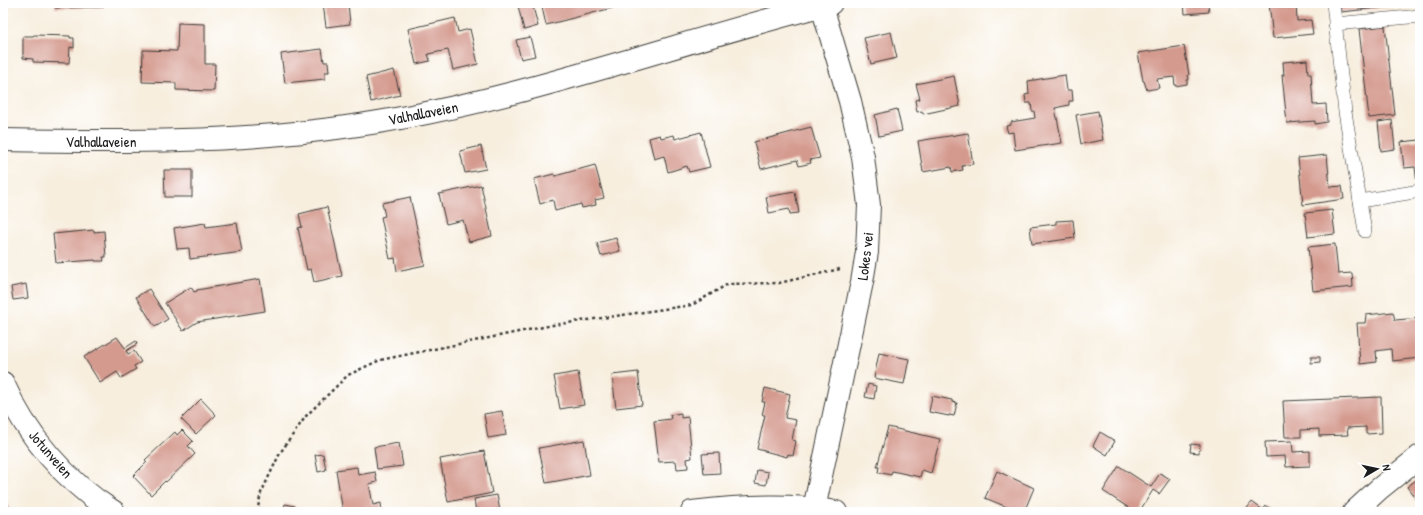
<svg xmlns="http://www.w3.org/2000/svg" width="1423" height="515" font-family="'Patrick Hand',sans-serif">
  <rect width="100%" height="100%" fill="#fff"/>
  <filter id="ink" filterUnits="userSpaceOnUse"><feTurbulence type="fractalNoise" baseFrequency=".025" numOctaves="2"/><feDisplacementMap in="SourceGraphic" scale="8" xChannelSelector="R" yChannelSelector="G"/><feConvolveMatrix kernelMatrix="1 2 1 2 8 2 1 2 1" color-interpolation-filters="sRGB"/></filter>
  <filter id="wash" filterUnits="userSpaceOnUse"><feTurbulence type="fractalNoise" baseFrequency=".012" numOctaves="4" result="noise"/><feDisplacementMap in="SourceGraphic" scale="16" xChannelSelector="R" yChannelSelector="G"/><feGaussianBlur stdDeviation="0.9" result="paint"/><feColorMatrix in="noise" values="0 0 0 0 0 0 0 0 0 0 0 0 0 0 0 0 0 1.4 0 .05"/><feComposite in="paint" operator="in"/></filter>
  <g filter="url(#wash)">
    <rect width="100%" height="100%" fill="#f7eede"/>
    <g id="blocks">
      <g fill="#d49a8e">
        <path d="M55 3H103V7L55 8Z"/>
        <path d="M323 3H348L350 24 326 27Z"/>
        <path d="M528 3H532L538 26 524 30 518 6Z"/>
        <path d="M546 3H615L616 7 546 25 542 7 546 6Z"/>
        <path d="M1184 3H1208L1209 12 1185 14Z"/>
        <path d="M1269 3H1296L1297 21 1311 20 1313 34 1273 38Z"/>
        <path d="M1340 3H1396L1397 6 1341 12Z"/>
        <path d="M455 18 458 32 470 29 478 64 453 70 448 50 428 54 430 61 416 64 408 29Z"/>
        <path d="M178 23 205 24V64H215L214 91 176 90V83L142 82 143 50 177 51Z"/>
        <path d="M1385 26 1395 115 1369 118 1359 29Z"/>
        <path d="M891 32 897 58 871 64 864 38Z"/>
        <path d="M34 35 70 36V38H74V48L70 47 69 63 33 62V59L23 58V36H33Z"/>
        <path d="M530 37 535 56 521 59 516 40Z"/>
        <path d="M1184 46 1189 75H1188L1189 79 1187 80V84L1175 86 1174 77 1157 79 1159 88 1147 90 1144 81H1143L1138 53Z"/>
        <path d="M322 49 324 62H328L329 72H325V79L285 83 281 54Z"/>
        <path d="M1307 60 1308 74H1311L1313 105 1326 104 1327 122 1315 124V121L1287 123 1282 75H1284L1283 62Z"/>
        <path d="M394 70 400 95 371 102 366 77Z"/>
        <path d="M1065 75 1067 90H1072L1073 101H1069V105L1055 108 1062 143 1015 150 1013 132 1008 133 1006 126 1011 125V122L1035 118 1034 111H1032L1031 103H1026L1025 95 1029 94 1028 81Z"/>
        <path d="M954 76 960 106 923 114 922 111 917 112 915 100 920 99 916 84Z"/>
        <path d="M897 109 902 131 879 136 875 115Z"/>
        <path d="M1098 111 1103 140 1081 144 1076 115Z"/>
        <path d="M1392 120 1395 149 1381 151 1378 122Z"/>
        <path d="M811 127 820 158 810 160 811 163 799 166 797 160 761 169 754 142Z"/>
        <path d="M701 132 710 167 689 172 687 166 668 172 664 156 654 159 649 138 660 135 661 138 674 135 675 139Z"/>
        <path d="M968 133 973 164 962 166 963 170 952 172 951 167 923 172 918 141Z"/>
        <path d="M1420 140V184H1417L1415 167 1404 168 1401 142Z"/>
        <path d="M481 146 486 169 465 173 460 151Z"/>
        <path d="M1327 155 1330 187 1342 186 1344 199 1303 205 1298 158Z"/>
        <path d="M595 165 604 198 595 200 596 205 582 208 581 204 555 211 553 200 540 204 534 179 554 174 555 176Z"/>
        <path d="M164 170H192V197H165Z"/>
        <path d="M481 185 492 236 469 242 463 220 446 224 439 194Z"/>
        <path d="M795 192 799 213 790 214 789 209 769 213 766 197Z"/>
        <path d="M410 197 425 265 397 271 395 258 390 259 381 217 385 216 382 203Z"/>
        <path d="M327 207 342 276 314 282 311 269 307 270 298 228 302 227 299 214Z"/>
        <path d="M1332 210 1335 234 1308 237 1305 213Z"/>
        <path d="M1073 220 1075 238 1032 244 1030 227 1056 224V221Z"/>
        <path d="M205 223 206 227 237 223 242 252 190 259 189 248 177 249 174 228Z"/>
        <path d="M94 230V232L104 231 106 257H103L104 261H95V260L56 263 53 234Z"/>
        <path d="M616 238 620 251 601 256 597 243Z"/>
        <path d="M1335 244 1338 274 1352 273 1353 287 1313 291 1308 247Z"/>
        <path d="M260 279 265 311 197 322 183 331 165 303 191 287 194 292 197 291V290Z"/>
        <path d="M26 284 28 298 13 300 11 287Z"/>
        <path d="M149 289 168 319 155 327 136 297Z"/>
        <path d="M1393 312 1395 320 1420 318V358L1392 361 1391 349 1383 350 1376 351 1377 362 1360 364 1357 323H1365L1366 315Z"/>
        <path d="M117 337 125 348 136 341 137 344 126 351 128 354 134 351 141 362 134 366 136 369 121 378 117 372 100 383 84 357Z"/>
        <path d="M879 353 909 359 904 384 874 378Z"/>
        <path d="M1311 357H1320V362L1311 363Z"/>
        <path d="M578 372 584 405 560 409 554 376Z"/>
        <path d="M638 372 642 405 616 408 612 375Z"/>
        <path d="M868 384 876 386 874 399 865 397Z"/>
        <path d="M765 388 790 394 785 418 796 420 792 440 796 441 793 456 788 454 787 457 757 449 765 415H762L765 402H762Z"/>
        <path d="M932 396 952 400V402L957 403 954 416 949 415V416L929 412Z"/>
        <path d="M1381 397 1382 433 1366 434V427L1347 428 1348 435 1319 436V429L1301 430V437H1285L1283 401Z"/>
        <path d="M201 399 216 415 196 434 181 419Z"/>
        <path d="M502 411 506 435 488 438 484 414Z"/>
        <path d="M681 413V418L688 417 692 458 687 459 688 468 677 469 676 461 659 462 654 421 671 419 670 415Z"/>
        <path d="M888 427 940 439 931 473 922 470 920 477 892 471 891 475 878 472 879 467H877Z"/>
        <path d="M182 430 193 441 188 446 195 454 166 482 165 481 151 495 133 476 147 462 145 460 175 432 177 435Z"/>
        <path d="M1100 432 1115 441 1107 455 1093 446Z"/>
        <path d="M584 440 590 475 546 483 539 448Z"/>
        <path d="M1292 441 1293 452 1310 451V466L1286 467 1285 456 1266 457 1265 442Z"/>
        <path d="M399 443 403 466 377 469 374 447Z"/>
        <path d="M1191 444 1200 445 1199 453 1190 452Z"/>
        <path d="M484 451 492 493 448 502 440 459Z"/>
        <path d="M719 453 720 473 704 474 702 454Z"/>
        <path d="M323 454 326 470 318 472 315 455Z"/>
        <path d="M1119 466 1151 487 1160 473 1170 479 1159 494 1153 490 1139 512H1135L1103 491Z"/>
        <path d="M357 467 358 475 375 472 377 482 369 484 371 494 373 505 381 503 382 512H343L336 470Z"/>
        <path d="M757 470 768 472 766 485 755 483Z"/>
        <path d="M997 471 1034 488 1024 512H1019L985 498Z"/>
        <path d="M1420 477V496L1416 499 1407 487Z"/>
        <path d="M497 495 500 511 476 512 474 499Z"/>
        <path d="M4 498 11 512H3V499Z"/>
        <path d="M1252 502 1263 510 1266 506 1274 512H1244Z"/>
        <path d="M285 504 295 506 294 512H283Z"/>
      </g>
    </g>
  </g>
  <g filter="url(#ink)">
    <use href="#blocks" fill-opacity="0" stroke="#3d3c39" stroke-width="1"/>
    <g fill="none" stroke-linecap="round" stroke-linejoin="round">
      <g stroke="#3d3c39" stroke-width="14">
        <g id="lane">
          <path d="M1333 3 1345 112 1365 231"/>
          <path d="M1335 24 1420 16"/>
          <path d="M1360 201 1420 191"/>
        </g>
      </g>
      <g stroke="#3d3c39" stroke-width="24">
        <g id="street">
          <path d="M3 383C26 435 66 482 114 512"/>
          <path d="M814 509 862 282 867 252 869 205 863 157 850 101 821 3"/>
          <path d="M692 512C739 506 790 503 836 512"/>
          <path d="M1354 512 1379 489 1420 456"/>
        </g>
      </g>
      <g stroke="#3d3c39" stroke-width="24">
        <path id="secondary" d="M3 140C122 142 241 143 359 125 520 101 673 43 831 3"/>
      </g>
      <path stroke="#3d3c39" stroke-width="2.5" stroke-dasharray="3 3" stroke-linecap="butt" d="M257 512 261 493 280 453 306 416 348 375 380 360 553 325 692 305 728 284 779 283 840 269"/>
      <use href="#lane" stroke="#fff" stroke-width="13"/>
      <use href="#street" stroke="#fff" stroke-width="22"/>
      <use href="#secondary" stroke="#fff" stroke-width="22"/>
    </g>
  </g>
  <g text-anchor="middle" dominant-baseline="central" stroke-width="3" stroke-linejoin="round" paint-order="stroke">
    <g font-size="15" fill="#1c1c1c" stroke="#fff">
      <text transform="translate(423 113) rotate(-11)">Valhallaveien</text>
      <text x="101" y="141">Valhallaveien</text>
      <text transform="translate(865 256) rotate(-83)">Lokes vei</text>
      <text transform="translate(51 454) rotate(49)">Jotunveien</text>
    </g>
  </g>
  <rect width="1423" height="515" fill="none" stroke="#fff" stroke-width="16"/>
  <g transform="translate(1377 469) rotate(81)" stroke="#ffffff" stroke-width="3" paint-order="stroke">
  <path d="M0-3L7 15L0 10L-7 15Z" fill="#1c1c1c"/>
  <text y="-6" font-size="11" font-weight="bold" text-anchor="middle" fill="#1c1c1c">N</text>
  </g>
</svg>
